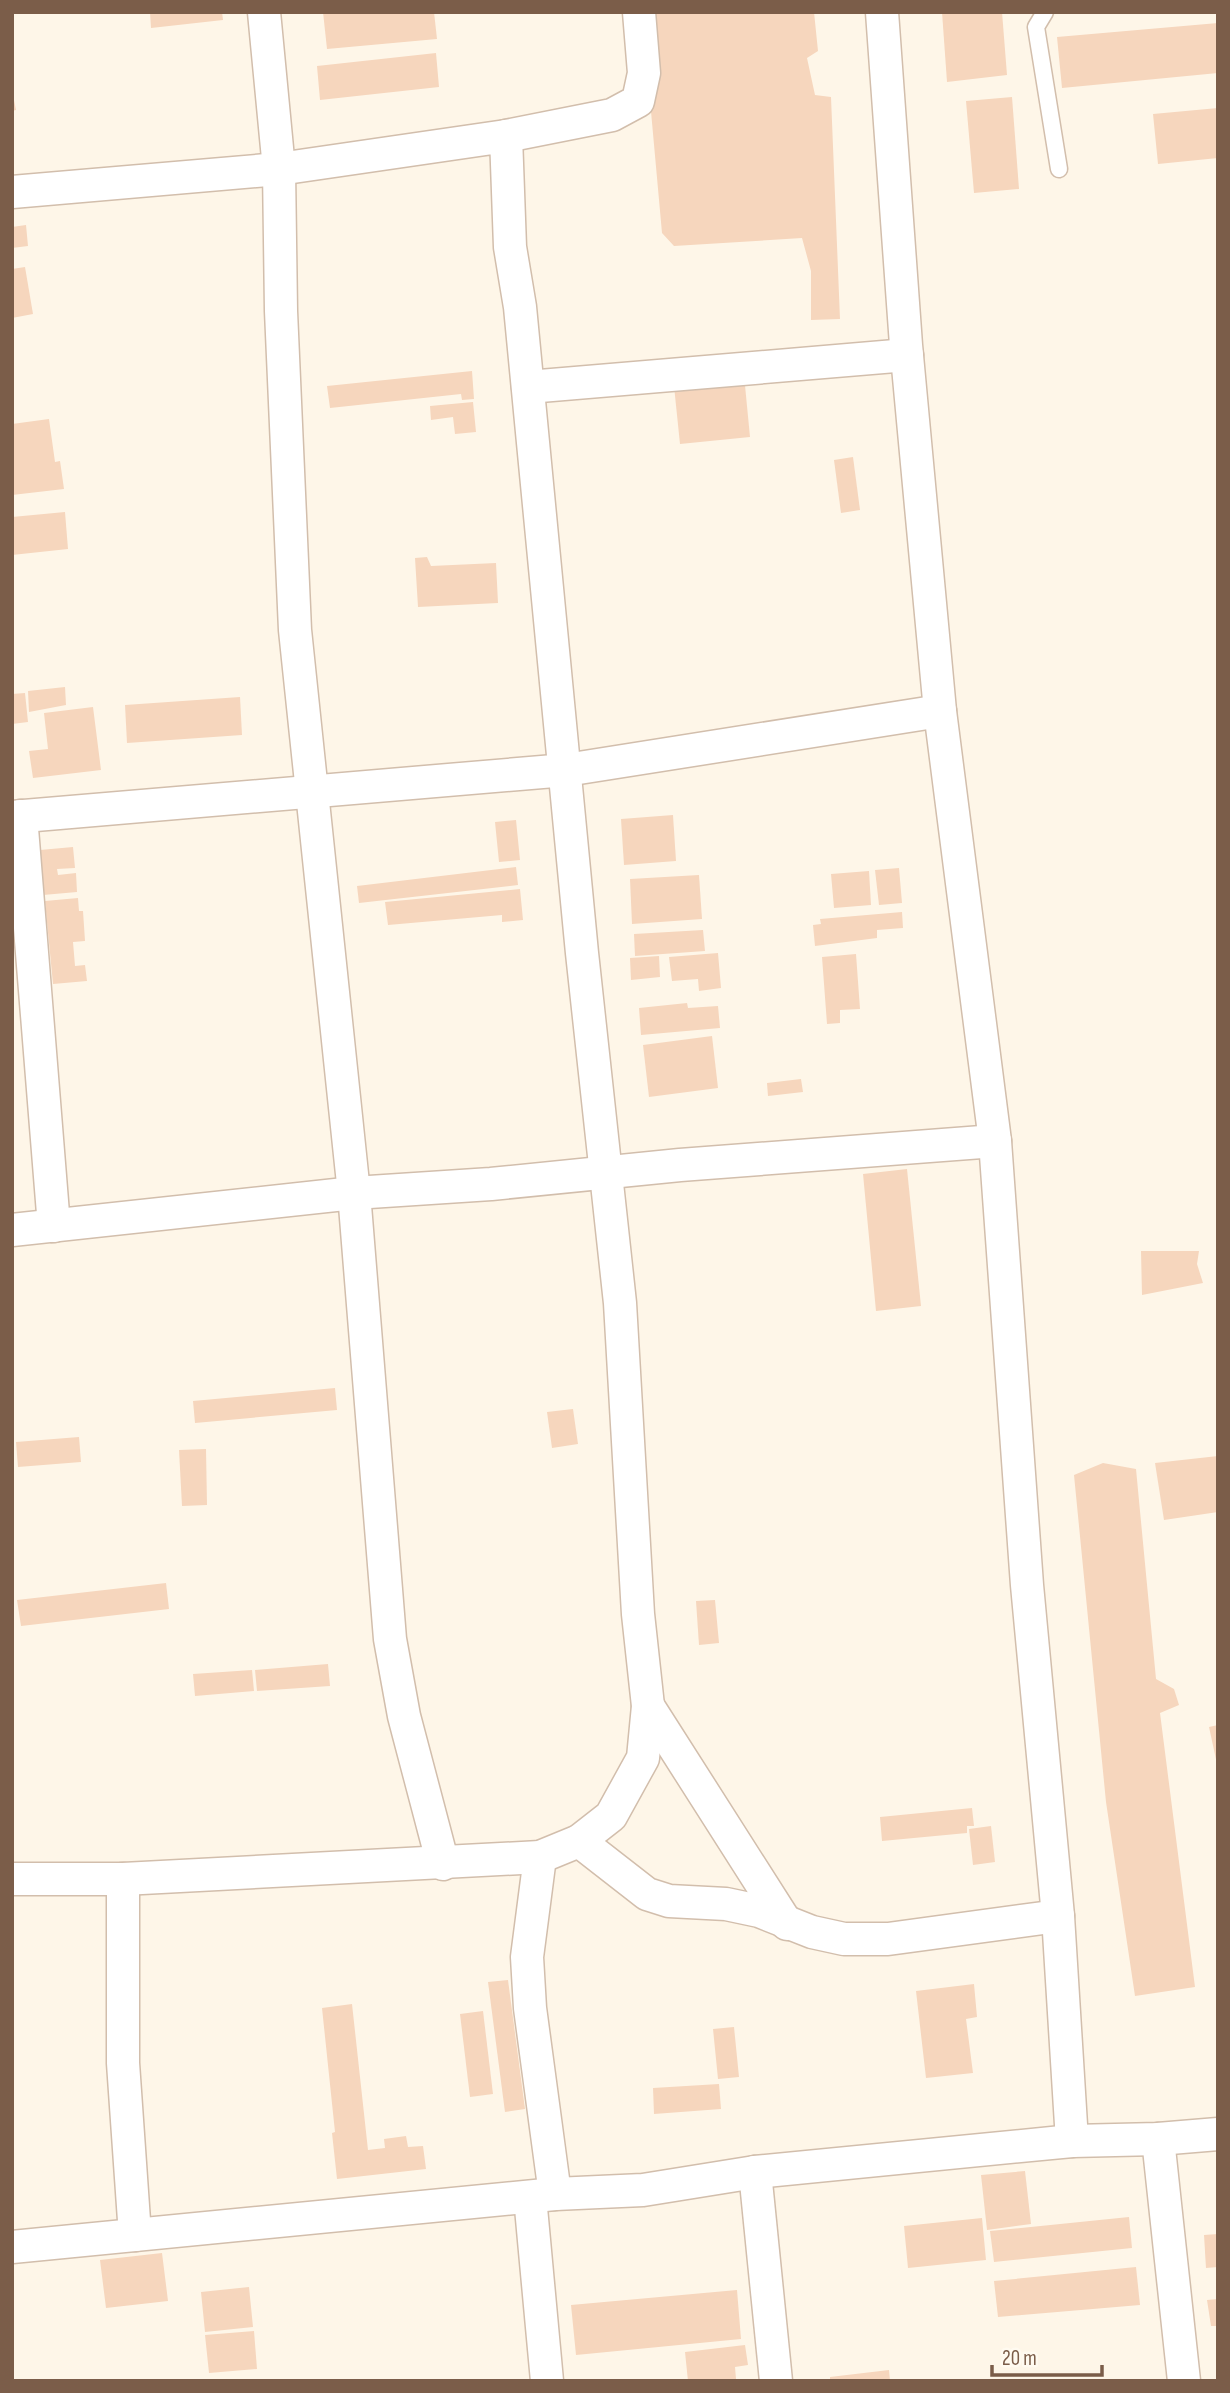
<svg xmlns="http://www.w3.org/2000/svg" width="1230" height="2393" font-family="'Sofia Sans Condensed',sans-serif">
  <rect width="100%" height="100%" fill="#fef6e8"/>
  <g fill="#f6d6bd">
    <path d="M150 12H222L223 20 151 28Z"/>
    <path d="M323 12H434L437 39 327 49Z"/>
    <path d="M642 12H814L818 51 807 58 815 95 831 97 840 319 811 320V271L802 238 674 246 662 233Z"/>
    <path d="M942 12H1002L1007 75 947 82Z"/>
    <path d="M1218 23V73L1062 88 1057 37Z"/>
    <path d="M436 53 439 87 320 100 317 66Z"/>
    <path d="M12 90 16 110 12 111Z"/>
    <path d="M1012 97 1019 189 974 193 966 101Z"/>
    <path d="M1218 108V158L1158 164 1153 114Z"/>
    <path d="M26 225 28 246 12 248V227Z"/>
    <path d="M25 267 33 314 12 318V269Z"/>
    <path d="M472 371 474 399 462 400 461 394 330 408 327 386Z"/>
    <path d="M744 375 750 437 680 444 674 386Z"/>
    <path d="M473 402 476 432 455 434 453 417 431 420 430 406Z"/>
    <path d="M49 419 55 462 60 461 64 489 12 495V424Z"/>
    <path d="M853 457 860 510 841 513 834 460Z"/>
    <path d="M65 512 68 549 12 555V517Z"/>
    <path d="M427 557 431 566 496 563 498 603 418 607 415 558Z"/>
    <path d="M65 687 66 705 29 712 28 691Z"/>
    <path d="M25 693 28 722 12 724V694Z"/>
    <path d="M240 697 242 735 127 743 125 705Z"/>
    <path d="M93 707 101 770 33 778 29 751 48 749 44 713Z"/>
    <path d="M673 815 676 861 624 865 621 819Z"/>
    <path d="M516 820 520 860 499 862 495 822Z"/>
    <path d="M73 847 75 868 57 869 58 875 76 873 77 892 43 895 40 850Z"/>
    <path d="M516 867 518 885 359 903 357 886Z"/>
    <path d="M899 868 902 903 879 905 875 870Z"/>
    <path d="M869 871 871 905 834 908 831 874Z"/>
    <path d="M699 875 702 919 632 924 630 879Z"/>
    <path d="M520 889 523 920 502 922V915L388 925 385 902Z"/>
    <path d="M78 898 79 911H83L85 941 73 942 75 966 85 965 87 981 53 984 45 901Z"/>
    <path d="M902 912 903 928 877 930V938L815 946 813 925 821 924 820 919Z"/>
    <path d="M703 930 705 951 635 956 634 934Z"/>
    <path d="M718 953 721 988 699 991 698 979 672 981 669 957Z"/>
    <path d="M856 954 860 1009 840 1010V1023L827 1024 822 957Z"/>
    <path d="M659 956 660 977 631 980 630 958Z"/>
    <path d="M687 1003 688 1008 718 1006 720 1028 641 1035 639 1008Z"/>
    <path d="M712 1036 718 1088 649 1097 643 1045Z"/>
    <path d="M801 1079 803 1092 768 1096 767 1083Z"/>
    <path d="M907 1169 921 1306 876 1311 863 1174Z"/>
    <path d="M1141 1251H1199L1197 1264 1203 1283 1142 1295Z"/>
    <path d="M335 1388 337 1410 195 1423 193 1401Z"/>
    <path d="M573 1409 578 1444 552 1448 547 1412Z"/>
    <path d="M79 1437 81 1462 18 1467 16 1442Z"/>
    <path d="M206 1449 207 1505 182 1506 179 1450Z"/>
    <path d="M1218 1456V1512L1164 1520 1155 1463Z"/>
    <path d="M1103 1463 1136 1469 1156 1679 1174 1689 1179 1705 1160 1713 1195 1987 1135 1996 1106 1802 1074 1475Z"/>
    <path d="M166 1583 169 1609 21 1626 17 1600Z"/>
    <path d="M715 1600 719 1643 699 1645 696 1601Z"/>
    <path d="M328 1664 330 1686 257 1691 255 1670Z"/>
    <path d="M252 1670 254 1691 195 1696 193 1674Z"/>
    <path d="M1218 1725V1764H1217L1209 1727Z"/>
    <path d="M972 1808 974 1826H967V1833L882 1841 880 1817Z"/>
    <path d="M991 1826 995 1862 973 1865 969 1829Z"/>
    <path d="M508 1980 525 2109 505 2112 488 1982Z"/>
    <path d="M974 1984 977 2017 966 2019 973 2073 926 2078 916 1991Z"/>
    <path d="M352 2004 368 2150 385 2148 384 2139 406 2136 408 2147 423 2146 426 2169 337 2179 332 2133 335 2132 322 2008Z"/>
    <path d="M483 2011 493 2094 470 2097 460 2014Z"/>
    <path d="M734 2027 739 2077 718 2079 713 2029Z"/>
    <path d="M719 2084 721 2109 654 2114 653 2088Z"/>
    <path d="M1025 2171 1031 2224 987 2230 981 2175Z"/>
    <path d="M1129 2217 1132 2248 994 2262 990 2231Z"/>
    <path d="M982 2218 986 2260 908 2268 904 2226Z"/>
    <path d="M1218 2234V2267L1206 2268 1204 2235Z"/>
    <path d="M162 2253 168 2301 106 2308 100 2260Z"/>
    <path d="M1136 2267 1140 2305 998 2317 994 2281Z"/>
    <path d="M249 2287 253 2327 205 2332 201 2292Z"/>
    <path d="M737 2290 741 2339 576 2355 571 2305Z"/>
    <path d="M1218 2299V2326H1211L1207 2300Z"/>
    <path d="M254 2331 257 2369 209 2373 205 2335Z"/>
    <path d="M745 2345 748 2365 735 2367 736 2379 688 2381 685 2352Z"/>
    <path d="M889 2370 890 2381H830V2377Z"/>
  </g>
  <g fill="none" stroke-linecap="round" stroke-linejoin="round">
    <g stroke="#d2beac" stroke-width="19">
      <path id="service" d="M1045 12 1036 27 1059 169"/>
    </g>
    <g stroke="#d2beac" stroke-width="35">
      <g id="minor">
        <path d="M264 12 279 169 281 311 295 630 354 1193 390 1639 404 1716 443 1864"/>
        <path d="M882 12 906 345 940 711 995 1141 1027 1585 1058 1916 1072 2141"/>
        <path d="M506 136 612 115 638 101 644 73 639 12"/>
        <path d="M12 192 279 169 506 136 510 247 520 307 582 953 620 1303 638 1614 648 1706 643 1758 611 1816 579 1841 540 1857 123 1879H12"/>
        <path d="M528 387 907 355"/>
        <path d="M21 816 54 1226"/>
        <path d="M12 817 566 770 940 711"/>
        <path d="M12 1230 354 1193 491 1184 680 1165 995 1141"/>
        <path d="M648 1706 787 1924"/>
        <path d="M579 1841 647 1894 669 1901 726 1904 759 1911 812 1932 844 1939H888L1058 1916"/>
        <path d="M540 1857 527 1957 530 2008 555 2194"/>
        <path d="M123 1879V2063L135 2235"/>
        <path d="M1158 2139 1184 2381"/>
        <path d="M755 2172 776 2381"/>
        <path d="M530 2197 547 2381"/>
        <path d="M12 2247 555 2194 643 2190 755 2172 1072 2141 1158 2139 1218 2134"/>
      </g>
    </g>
    <use href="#service" stroke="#fff" stroke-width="16"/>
    <use href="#minor" stroke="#fff" stroke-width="32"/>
  </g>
  <rect width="1230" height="2393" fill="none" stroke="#7b5d49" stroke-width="28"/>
  <path d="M992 2365v10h110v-10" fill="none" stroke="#7b5d49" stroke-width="3.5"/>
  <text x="1002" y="2365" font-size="21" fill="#7b5d49" stroke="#fffaf0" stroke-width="5" paint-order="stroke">20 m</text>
</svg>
